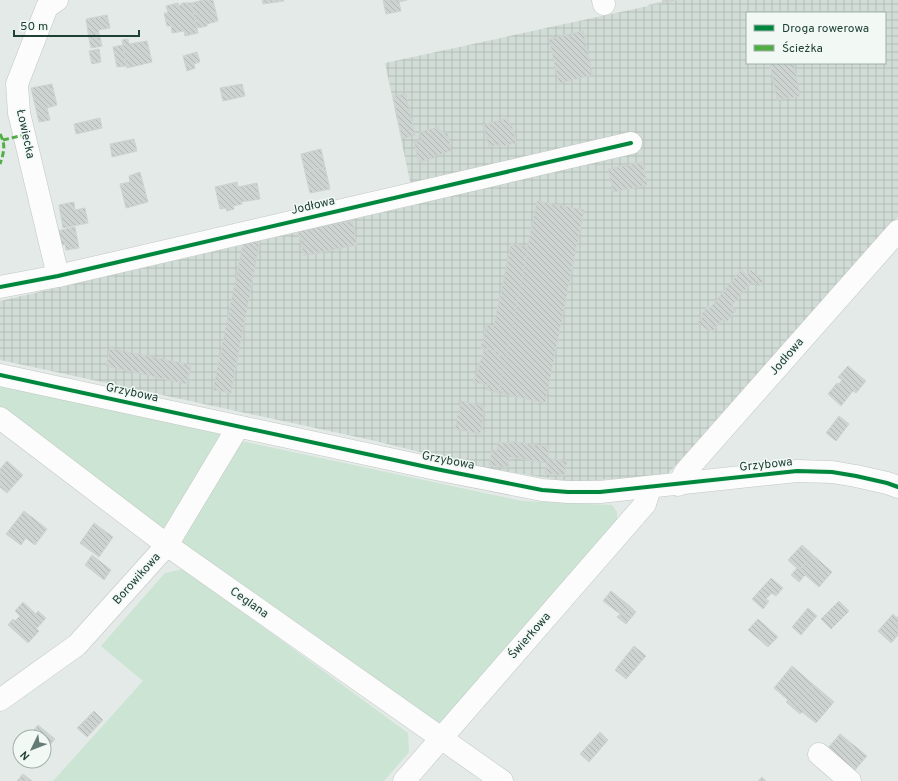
<svg xmlns="http://www.w3.org/2000/svg" width="898" height="781" font-family="Overpass,sans-serif">
  <defs>
    <pattern id="industrial-grid" width="8" height="8" patternUnits="userSpaceOnUse"><rect width="8" height="8" fill="#d1dcd7"/><path d="M0 4h8M4 0v8" fill="none" stroke="#b3beb9"/></pattern>
    <pattern id="building-back-hatch" width="6" height="6" patternUnits="userSpaceOnUse"><rect width="6" height="6" fill="#ccd3d0"/><path d="M-1 5l2 2M0 0l6 6M5-1l2 2" fill="none" stroke="#afb6b3"/></pattern>
  </defs>
  <rect width="100%" height="100%" fill="#e4eae7"/>
  <path fill="url(#industrial-grid)" fill-rule="evenodd" d="M676 0H898V217L667 475 570 482 481 467 371 440 0 360V301L415 205 385 63ZM747 13H885V63H747Z"/>
  <g fill="#cbe4d3">
    <path d="M0 384 221 434 223 443 168 533 0 410Z"/>
    <path d="M241 441 522 501 612 505 617 512V520L443 724 434 726 185 549 180 535Z"/>
    <path d="M184 569 408 733 409 752 384 781H53L143 681 101 646 165 573Z"/>
  </g>
  <g fill="url(#building-back-hatch)" stroke="#cdd3d0">
    <path d="M204 0H213L218 21 207 24V26L197 28 191 3Z"/>
    <path d="M262 0H283L284 1 263 4Z"/>
    <path d="M383 0H407L399 2 401 11 386 14Z"/>
    <path d="M662 0H677L649 6V5L663 2Z"/>
    <path d="M178 3 179 6 182 3H191L198 33 185 36 184 31 172 33 171 26H167L164 13H168L166 6Z"/>
    <path d="M107 15 110 28 98 30 100 37 89 39 86 19Z"/>
    <path d="M583 31 593 75 559 83 549 39Z"/>
    <path d="M100 37 102 46 91 48 89 39Z"/>
    <path d="M128 39 129 44 147 41 152 62 127 68 122 40Z"/>
    <path d="M123 45 126 66 117 67 113 47Z"/>
    <path d="M99 49 101 62 92 64 89 51Z"/>
    <path d="M197 52 200 62 194 64 195 68 187 71 183 56Z"/>
    <path d="M770 63H794L800 96 777 100Z"/>
    <path d="M52 84 57 105 47 108 50 120 39 122 31 88Z"/>
    <path d="M242 84 245 96 223 101 220 88Z"/>
    <path d="M406 94 415 135 402 139 393 96Z"/>
    <path d="M100 118 102 128 76 134 74 124Z"/>
    <path d="M508 118 510 126H512L516 143 504 146 503 144 489 147 483 125Z"/>
    <path d="M439 127V130L448 134 451 151 434 156V158L419 162 414 142 422 140 420 132Z"/>
    <path d="M134 139 137 151 112 157 110 144Z"/>
    <path d="M321 149 325 167 305 172 301 154Z"/>
    <path d="M643 162 647 185 613 192 608 169Z"/>
    <path d="M325 167 330 189 310 193 305 172Z"/>
    <path d="M140 172 148 202 126 208 120 184 130 182 129 176Z"/>
    <path d="M237 182 238 187 257 183 260 199 241 202 242 204 233 206 234 209 227 211 226 208 220 209 215 187Z"/>
    <path d="M537 201 584 210 545 403 498 393Z"/>
    <path d="M74 202 75 210 85 208 88 223 63 228 59 205Z"/>
    <path d="M352 220 357 245 304 256 298 231Z"/>
    <path d="M75 227 79 248 66 250 65 244 60 246 57 231Z"/>
    <path d="M260 240 231 393 213 390 243 244Z"/>
    <path d="M511 243 528 247 506 357 495 354V351L481 348 486 325 494 326Z"/>
    <path d="M741 270 747 275 751 270 763 281 759 286 753 281 731 306 736 310 727 322 723 319 711 333 698 322 702 318 700 316 708 306 710 308Z"/>
    <path d="M110 348 191 365 187 384 106 366Z"/>
    <path d="M485 349 495 351V354L506 357 498 393 487 390 488 385 473 382Z"/>
    <path d="M848 366 866 381 856 393 853 391 841 406 828 394 837 383 839 384 842 380 838 377Z"/>
    <path d="M461 401 485 406 480 434 455 429Z"/>
    <path d="M839 416 849 424 836 441 826 433Z"/>
    <path d="M511 441 549 447 548 458 567 461 564 476 545 473 547 463 509 457 508 468 489 465 492 450H497L498 442 510 444Z"/>
    <path d="M7 461 23 475 7 493 0 487V469Z"/>
    <path d="M24 511 47 529 35 545 26 538 21 545 6 534Z"/>
    <path d="M94 523 113 537 99 557 80 543Z"/>
    <path d="M802 545 813 555 799 570 788 560Z"/>
    <path d="M92 555 111 570 104 580 85 565Z"/>
    <path d="M813 555 832 572 819 587 805 575 799 582 791 575 797 568 799 570Z"/>
    <path d="M771 578 783 588 776 596 772 593 766 599 769 601 763 609 752 599Z"/>
    <path d="M611 591 631 607 623 616 603 601Z"/>
    <path d="M839 601 849 611 831 629 821 619Z"/>
    <path d="M23 602 36 614 38 611 46 618 36 629 39 631 28 643 8 625 13 619 15 621 20 616 15 611Z"/>
    <path d="M631 607 636 612 626 624 617 617 620 614 623 616Z"/>
    <path d="M808 608 817 616 801 635 792 627Z"/>
    <path d="M893 614 897 618 898 616V635L891 643 878 631Z"/>
    <path d="M758 619 778 637 768 647 748 630Z"/>
    <path d="M634 646 646 656 626 679 615 670Z"/>
    <path d="M792 666 814 685 793 708 786 702 788 700 774 688Z"/>
    <path d="M814 685 834 702 816 723 802 712 800 714 793 708Z"/>
    <path d="M94 711 103 720 87 737 77 728Z"/>
    <path d="M38 725 55 739 44 752V737H31L29 736Z"/>
    <path d="M600 732 608 740 589 762 580 754Z"/>
    <path d="M840 734 867 756 854 771 828 748Z"/>
    <path d="M23 774 32 781H17Z"/>
    <path d="M762 777 766 781H758Z"/>
  </g>
  <g fill="none" stroke-linecap="round" stroke-linejoin="round">
    <g stroke="#c1c7c4" stroke-width="23">
      <g id="minor">
        <path d="M57 0 47 7 17 84 19 113 58 276"/>
        <path d="M603 0 604 4"/>
        <path d="M0 287 58 276 631 143"/>
        <path d="M0 375 436 469 542 490 568 492H600L797 471 832 472 856 476 887 483 898 487"/>
        <path d="M0 418 167 545 502 781"/>
        <path d="M678 485 686 471 898 231"/>
        <path d="M0 700 77 645 167 545 238 427"/>
        <path d="M819 754 850 781"/>
        <path d="M404 781 645 504 650 488"/>
      </g>
    </g>
    <use href="#minor" stroke="#fbfcfb" stroke-width="22"/>
    <g stroke="#52ad45" stroke-width="3" stroke-dasharray="6 3" stroke-linecap="butt">
      <path d="M0 134C6 145 4 152 0 164"/>
      <path d="M3 140 24 135"/>
    </g>
    <g stroke="#f2f9f5" stroke-width="6">
      <g id="cycleway">
        <path d="M0 287 58 276 631 143"/>
        <path d="M0 375 436 469 542 490 568 492H600L797 471 832 472 856 476 887 483 898 487"/>
      </g>
    </g>
    <use href="#cycleway" stroke="#00873e" stroke-width="4"/>
  </g>
  <g text-anchor="middle" dominant-baseline="central" stroke-width="3" stroke-linejoin="round" paint-order="stroke">
    <g font-size="12" fill="#1f4037" stroke="#f2f9f5">
      <text transform="translate(25 134) rotate(78)">Łowiecka</text>
      <text transform="translate(313 206) rotate(-13)">Jodłowa</text>
      <text transform="translate(787 357) rotate(-49)">Jodłowa</text>
      <text transform="translate(132 393) rotate(12)">Grzybowa</text>
      <text transform="translate(448 461) rotate(11)">Grzybowa</text>
      <text transform="translate(766 465) rotate(-6)">Grzybowa</text>
      <text transform="translate(137 579) rotate(-48)">Borowikowa</text>
      <text transform="translate(249 603) rotate(35)">Ceglana</text>
      <text transform="translate(530 636) rotate(-49)">Świerkowa</text>
    </g>
  </g>
  <rect x="746" y="12" width="140" height="52" fill="#f2f9f5" stroke="#9eafa9"/>
  <rect x="754" y="25" width="20" height="6" fill="#00873e" stroke="#9eafa9"/>
  <text x="782" y="32" font-size="12" fill="#1f4037">Droga rowerowa</text>
  <rect x="754" y="45" width="20" height="6" fill="#52ad45" stroke="#9eafa9"/>
  <text x="782" y="52" font-size="12" fill="#1f4037">Ścieżka</text>
  <g transform="translate(32 749) rotate(227)"><circle r="19" fill="#f2f9f5" stroke="#9eafa9"/>
  <path d="M0-3L7 15L0 10L-7 15Z" fill="#647c75"/>
  <text y="-6" font-size="11" font-weight="bold" text-anchor="middle" fill="#1f4037">N</text>
  </g>
  <path d="M14 30v6h125v-6" fill="none" stroke="#1f4037" stroke-width="2"/>
  <text x="20" y="30" font-size="12" fill="#1f4037" stroke="#f2f9f5" stroke-width="3" paint-order="stroke">50 m</text>
</svg>
